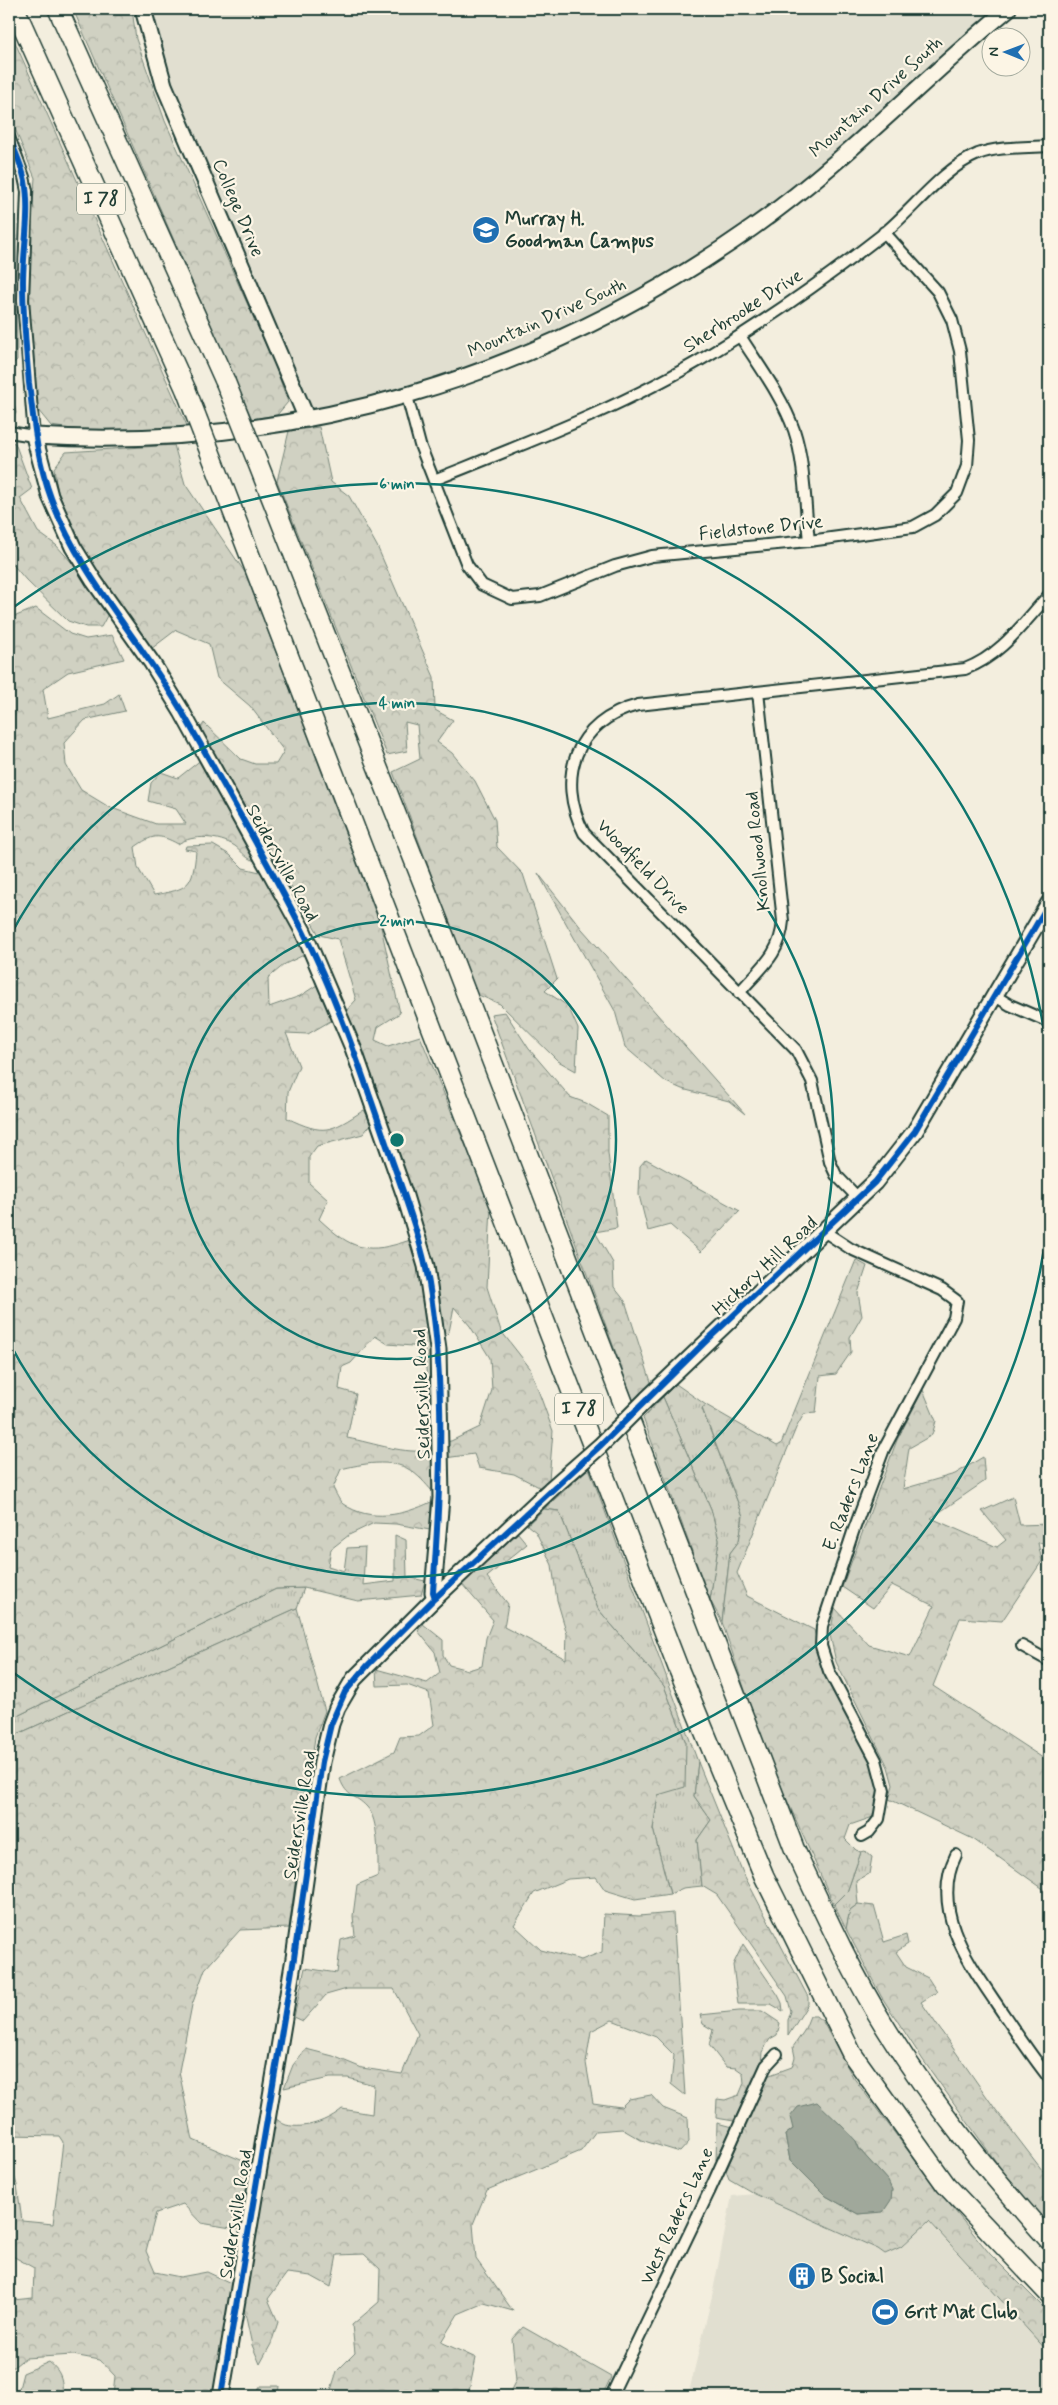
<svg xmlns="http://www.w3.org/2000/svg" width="1058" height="2405" font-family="Mynerve,sans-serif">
  <defs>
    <pattern id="grass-tufts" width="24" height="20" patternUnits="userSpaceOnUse" patternTransform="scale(1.25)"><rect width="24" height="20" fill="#d0d1c2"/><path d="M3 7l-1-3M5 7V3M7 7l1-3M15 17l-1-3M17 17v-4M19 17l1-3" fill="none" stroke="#b2b4a7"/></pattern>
    <pattern id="forest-crowns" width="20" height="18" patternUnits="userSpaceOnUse" patternTransform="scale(1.25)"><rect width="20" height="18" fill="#d0d1c2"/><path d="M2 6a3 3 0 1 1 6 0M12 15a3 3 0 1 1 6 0" fill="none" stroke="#b2b4a7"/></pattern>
  </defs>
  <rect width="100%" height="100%" fill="#f3eede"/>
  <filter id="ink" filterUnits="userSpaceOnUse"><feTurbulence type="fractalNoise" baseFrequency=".02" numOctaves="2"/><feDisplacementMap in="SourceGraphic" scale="10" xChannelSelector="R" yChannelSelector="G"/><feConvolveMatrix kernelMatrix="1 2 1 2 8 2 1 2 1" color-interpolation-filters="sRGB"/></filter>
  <g filter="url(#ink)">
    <g fill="#e1dfd0">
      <path d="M150 9H999L813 173 708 251 635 294 558 333 433 382 319 411 310 406 189 126 172 82Z"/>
      <path d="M755 2194 878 2249 885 2254 901 2247 928 2221 1049 2353V2396H688L712 2296 732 2196Z"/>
    </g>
    <g fill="url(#grass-tufts)" stroke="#78877b">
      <path d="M676 1384 706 1405 702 1409 743 1516 739 1541 730 1553 722 1622 710 1600 719 1540 711 1509 663 1397Z"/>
      <path d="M589 1468 698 1762 694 1796 711 1820 697 1840 702 1886 683 1888 670 1894 653 1829 658 1795 686 1743 664 1686 598 1609 559 1511 544 1509Z"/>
      <path d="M304 1588 297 1608 9 1738V1720L276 1589Z"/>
      <path d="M865 1851 872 1857 869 1874 856 1881 858 1904 850 1910 846 1929 834 1905 847 1892 861 1852Z"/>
    </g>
    <g fill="url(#forest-crowns)" stroke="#78877b" fill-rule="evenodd">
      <path d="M73 9H132L136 39 165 121 274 363 288 402 277 415 252 419Z"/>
      <path d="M9 29 188 428C142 431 96 434 51 426L38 410 32 355 28 261 35 178 9 114Z"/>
      <path d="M9 226 16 237 17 360 10 366 12 396 16 413 13 418 9 419Z"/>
      <path d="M319 427 331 482 349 496 377 546 434 677 435 710 453 720 437 742 452 753 475 781 495 820 497 847 523 874 557 979 545 991 568 1006 578 1029 576 1071 558 1061 500 1004 476 994 393 772 420 759 417 725 405 722 407 751 387 755 277 481 289 431Z"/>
      <path d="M9 442 15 443 32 489 20 498 38 532 56 545 81 573 108 614 101 627H86L68 621 26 580 9 560Z"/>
      <path d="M174 445 185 484 246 574 381 927 400 1013 378 1027 375 1040 388 1046 420 1036 491 1207 487 1287 501 1331 530 1368 553 1431 549 1480 539 1487 514 1474 479 1468 474 1454 445 1458 444 1442 451 1441 480 1427 492 1390 490 1358 470 1326 454 1307 449 1332 442 1339C415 1229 393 1115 346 1011L356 1000 338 939 319 935 200 729 204 723 241 759 255 764H276L284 751 250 706 217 678 209 644 176 630 151 649C113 589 61 542 54 468L66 452Z"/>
      <path d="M36 608 70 634 86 639 112 635 124 659 68 672 43 689 48 718 105 704 119 694 125 711 85 720 64 743 66 765 81 790 109 807 156 824H186L176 809 148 801 151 783 161 772 178 778 202 759 257 861C246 860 243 852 235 846 219 836 193 834 178 844 158 833 152 835 135 847L138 868 154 895C188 889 193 887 196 851L185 849 186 846 213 845 230 855 243 868 264 873 308 953 285 964 268 978 269 1007 300 996 320 983 334 1019 308 1034 286 1033 299 1066 288 1092 287 1118C325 1136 330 1132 364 1110L372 1123 363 1134 317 1146 309 1157V1183L328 1200 319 1219C352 1250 367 1255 410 1240 428 1288 430 1340 435 1390H428L424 1347 388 1344 375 1336 351 1363 342 1367 339 1389 356 1394 347 1438C375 1443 404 1455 432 1450V1491C426 1484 418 1475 410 1470 391 1458 361 1464 341 1469L333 1488C336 1493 339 1501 343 1504 371 1523 404 1515 431 1502L430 1530 396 1524 374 1523 349 1535 331 1549 328 1566 344 1571 347 1548 365 1547 363 1585 395 1581V1535L406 1540 407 1577 425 1581 421 1595 358 1601 304 1588 276 1589 9 1720V611L16 616Z"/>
      <path d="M538 873 582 929 745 1114 729 1101 682 1089 666 1082 625 1047 615 1011Z"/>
      <path d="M505 1012 529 1049 570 1097 586 1103 608 1116V1153L617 1228 595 1232 613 1263 614 1287 625 1301 652 1385 634 1402 491 1014Z"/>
      <path d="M646 1159 740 1211 701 1252 670 1225 648 1231 639 1195 640 1166Z"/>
      <path d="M856 1260 867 1266 858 1293 862 1316 850 1337 851 1352 836 1374 820 1376 816 1413 804 1414 796 1428 737 1573 747 1596 814 1630 826 1677 867 1753 878 1781 880 1799 873 1817 850 1825 845 1839 856 1850 861 1852 847 1892 834 1905 783 1791 754 1717 722 1622 730 1553 739 1541 743 1516 702 1408 706 1405 777 1446 781 1444Z"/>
      <path d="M923 1390 936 1421 932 1435 909 1448 903 1489 955 1474 983 1457 985 1481 931 1518 997 1547 1006 1540 982 1511 1013 1497 1020 1525 1049 1524V1542L1038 1543 1042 1561 1002 1621 960 1618 933 1686 1049 1762V1893L973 1839 889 1799 893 1785 888 1767 836 1662 830 1635 835 1608 869 1645 910 1657 934 1606 892 1585 873 1608 842 1587 897 1440Z"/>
      <path d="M663 1397 711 1509 719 1540 710 1600 643 1418Z"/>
      <path d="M544 1509 559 1511 598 1609 664 1686 686 1743 685 1787 658 1795 653 1829 670 1894 635 1899 605 1890 596 1877 568 1879 534 1893 514 1925 541 1950 581 1960 602 1952 604 1914 639 1916 673 1913 685 2095 671 2084 674 2055 656 2037 612 2020 591 2031 586 2063 593 2103 621 2107 629 2099 651 2095 663 2108 688 2118 689 2142 680 2152 641 2140 622 2129 596 2131 581 2151 487 2190 473 2224 476 2259 513 2311 484 2303 458 2314 441 2342 476 2358 468 2396H329L337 2371 355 2353 352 2325 379 2302 380 2269 364 2254 337 2255 331 2287 311 2276 287 2273 268 2299 278 2322 271 2344 260 2364 252 2345 243 2304 273 2117C277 2119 282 2124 286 2125 305 2130 329 2120 342 2109L372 2114 374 2085 348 2078H330L284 2088 293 2065 306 2049 333 2056 362 2068 402 2074 418 2034 394 1989H347L326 1995 303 2021 294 2017 305 1968 337 1973 341 1940 355 1936 353 1916 357 1885 378 1876C378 1859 379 1819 367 1807 355 1794 347 1798 340 1779L394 1752 400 1737 419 1736 434 1725 429 1693 407 1685 377 1686 376 1669 427 1683 440 1673 435 1652 418 1631 423 1624 443 1640V1655L449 1665 468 1670 482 1666 486 1638 493 1620 461 1583 518 1533 527 1544 487 1577 508 1604 504 1627 566 1659 567 1634 557 1600 552 1565 536 1532 527 1525Z"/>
      <path d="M297 1608 325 1711 315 1737 289 1928 240 1930 205 1969 192 2005 179 2071 193 2140 253 2165 243 2230 201 2223 183 2204 156 2213 146 2251 155 2272 180 2277 207 2272 233 2284 214 2396H113L115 2376 100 2360 73 2355 25 2358 11 2369 9 2377V2298L13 2300 33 2298 34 2268 9 2254V2159L17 2185 22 2221 53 2224 63 2142 59 2136 9 2135V1738Z"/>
      <path d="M698 1762 743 1873 808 1997V2004L788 2036V2020L791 2011 787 1996 717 1895 702 1886 697 1840 711 1820 694 1796Z"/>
      <path d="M858 1904 874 1906 884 1942 906 1935 908 1944 896 1952 906 1967 928 1978 937 1992 921 2002 996 2110 1049 2179V2225L1014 2187 923 2060 881 1996 846 1929 850 1910Z"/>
      <path d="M743 1944 778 1995 782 2003 783 2011 771 2004H738L733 1965Z"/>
      <path d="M739 2011H762L780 2023 777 2035 770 2039 762 2052 761 2065 734 2121 716 2118 717 2099 725 2100 739 2095 744 2083 743 2073 736 2068 726 2067 709 2045 713 2030 703 2024 700 2015Z"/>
      <path d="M810 2016H816L823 2022 853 2077 929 2179 990 2254 1049 2313V2353L929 2221 901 2247 885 2254 878 2249 755 2194 729 2179 726 2171 767 2076 792 2067 795 2057 793 2047 804 2031ZM793 2129 856 2141C863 2160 884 2171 892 2190L883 2211 858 2214 826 2196 790 2160 785 2135Z"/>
      <path d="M717 2123 732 2127 716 2160Z"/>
      <path d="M523 2327 611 2377 602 2396H508L516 2380 512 2339Z"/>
      <path d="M49 2362C62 2372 63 2381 62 2396H17L23 2373Z"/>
      <path d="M261 2386H279L278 2396H254Z"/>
    </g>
    <path fill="#a0a89b" stroke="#6c7d72" d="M817 2102 843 2127 856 2141 859 2149 888 2181 892 2190 891 2200 883 2212 858 2214 826 2196 790 2160 785 2135 793 2129 790 2117 798 2107Z"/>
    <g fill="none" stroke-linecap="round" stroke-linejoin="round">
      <g stroke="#1f3d34" stroke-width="14">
        <g id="street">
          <path d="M1047 9 1049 12"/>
          <path d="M9 137 24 177 27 191 23 300 34 436 9 432"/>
          <path d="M740 336C759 366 782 396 794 430 805 463 805 506 809 541"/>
          <path d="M407 396 420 445 467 565 482 585 512 599 540 596 615 566 652 556 809 541 913 527 935 515 957 493 967 466 969 440 960 351 952 320 938 292 884 232"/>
          <path d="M434 480C529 442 625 406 712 353 772 317 828 277 883 234 913 210 942 169 978 154 999 146 1027 148 1049 146"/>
          <path d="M739 993C760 968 780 956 783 921L758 692"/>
          <path d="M995 996 1010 1005 1049 1022"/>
          <path d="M859 1199 836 1175 830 1162 812 1081 796 1050 584 833C555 777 576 721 638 705L965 669C1001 656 1024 622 1049 595"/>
          <path d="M825 1232 851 1249 942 1290 957 1301 954 1318 884 1449 853 1532 822 1626 821 1646 829 1671 876 1760 884 1790 879 1819 869 1832 862 1836"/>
          <path d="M1022 1646 1049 1661"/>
          <path d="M956 1855C930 1908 967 1960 996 2003 1013 2028 1030 2054 1049 2078"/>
          <path d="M611 2396 709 2192 766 2066 777 2054"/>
        </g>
      </g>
      <g stroke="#1f3d34" stroke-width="19">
        <g id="secondary">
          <path d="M143 9 164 85 307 419"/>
          <path d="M647 1399 875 1182 915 1131 1049 903"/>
          <path d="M435 1598 433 1592 441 1498 438 1349 426 1266 405 1196 353 1048 303 931 182 712 152 663 94 581 73 547 50 496 34 436C292 452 541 377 752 228 844 163 922 80 1008 9"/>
          <path d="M221 2396 294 1958 322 1762 331 1724 337 1708 354 1679 435 1598 551 1489"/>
        </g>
      </g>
      <g stroke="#1f3d34" stroke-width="22">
        <g id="highway">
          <path d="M15 9 186 390"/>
          <path d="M58 9 225 381"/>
          <path d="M257 461 444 936 794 1848C823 1910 851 1972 887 2030 934 2106 990 2174 1049 2240"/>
          <path d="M215 465 679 1670 764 1876 852 2054 946 2185 1049 2294"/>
        </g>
      </g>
      <use href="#street" stroke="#fcf5e5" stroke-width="10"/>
      <use href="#secondary" stroke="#fcf5e5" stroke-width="15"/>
      <use href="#highway" stroke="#fcf5e5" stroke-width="19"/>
      <g stroke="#1f3d34" stroke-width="19" stroke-linecap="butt">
        <path id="secondary-bridge" d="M551 1489 600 1446 647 1399"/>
      </g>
      <g stroke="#1f3d34" stroke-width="22" stroke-linecap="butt">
        <g id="highway-bridge">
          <path d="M225 381 257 461"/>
          <path d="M186 390 215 465"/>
        </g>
      </g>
      <use href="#secondary-bridge" stroke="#fcf5e5" stroke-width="15"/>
      <use href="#highway-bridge" stroke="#fcf5e5" stroke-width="19"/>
      <g stroke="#fcf5e5" stroke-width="9">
        <g id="cycleway">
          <path d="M9 137C15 151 22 166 25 181 31 213 23 249 23 282 23 316 26 350 29 383 34 423 37 460 51 498 81 579 143 642 185 717 225 787 265 857 302 929 337 998 362 1073 387 1146 404 1195 424 1245 431 1296 446 1394 440 1493 433 1592L435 1598"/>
          <path d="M221 2396 294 1958 322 1762 331 1724 345 1692 368 1665 435 1598 600 1446 703 1344 875 1182 915 1131 1049 903"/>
        </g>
      </g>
      <use href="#cycleway" stroke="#0057b8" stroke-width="6"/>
    </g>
  </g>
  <g fill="none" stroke="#0f766e" stroke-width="2.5">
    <circle cx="397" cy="1140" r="219"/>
    <path d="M9 938A437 437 0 1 1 9 1342"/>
    <path d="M1049 1214A656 656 0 0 1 11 1671M11 609A656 656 0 0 1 1049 1066"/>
  </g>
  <defs>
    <g id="university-disc" transform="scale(1.4375)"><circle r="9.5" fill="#1f6fb2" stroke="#fcf5e5"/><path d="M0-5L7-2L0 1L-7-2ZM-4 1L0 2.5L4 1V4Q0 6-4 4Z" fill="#fff"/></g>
    <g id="building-disc" transform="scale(1.4375)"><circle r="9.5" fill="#1f6fb2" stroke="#fcf5e5"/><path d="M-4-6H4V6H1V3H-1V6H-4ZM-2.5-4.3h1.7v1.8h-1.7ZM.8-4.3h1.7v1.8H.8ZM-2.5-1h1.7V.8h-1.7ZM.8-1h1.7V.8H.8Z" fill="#fff"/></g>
    <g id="stadium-disc" transform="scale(1.4375)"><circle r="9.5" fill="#1f6fb2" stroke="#fcf5e5"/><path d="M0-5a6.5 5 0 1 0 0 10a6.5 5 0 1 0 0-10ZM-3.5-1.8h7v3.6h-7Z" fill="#fff"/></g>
  </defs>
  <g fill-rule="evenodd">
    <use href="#university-disc" x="486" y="230"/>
    <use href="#building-disc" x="802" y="2276"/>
    <use href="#stadium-disc" x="885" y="2312"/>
  </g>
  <g text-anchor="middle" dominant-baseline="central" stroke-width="4.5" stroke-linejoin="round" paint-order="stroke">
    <g fill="#fcf5e5" stroke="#617469" stroke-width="1">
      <rect x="77" y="183.5" width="48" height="31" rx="4"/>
      <rect x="555" y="1393.5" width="48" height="31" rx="4"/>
    </g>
    <g font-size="18" font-weight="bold" fill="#1f3d34">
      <text x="101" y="199">I 78</text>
      <text x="579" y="1409">I 78</text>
    </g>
    <g font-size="19" fill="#1f3d34" stroke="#fcf5e5">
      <text transform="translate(876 97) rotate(-42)">Mountain Drive South</text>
      <text transform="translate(238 208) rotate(67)">College Drive</text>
      <text transform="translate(743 311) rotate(-33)">Sherbrooke Drive</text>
      <text transform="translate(547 318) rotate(-24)">Mountain Drive South</text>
      <text transform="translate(761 528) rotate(-6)">Fieldstone Drive</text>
      <text transform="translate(758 851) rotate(-96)">Knollwood Road</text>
      <text transform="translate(282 863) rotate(61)">Seidersville Road</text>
      <text transform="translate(643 867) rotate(46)">Woodfield Drive</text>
      <text transform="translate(765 1266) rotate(-43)">Hickory Hill Road</text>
      <text transform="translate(422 1394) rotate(-92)">Seidersville Road</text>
      <text transform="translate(851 1492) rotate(-69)">E. Raders Lane</text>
      <text transform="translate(300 1815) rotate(-81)">Seidersville Road</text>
      <text transform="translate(236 2214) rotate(-81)">Seidersville Road</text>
      <text transform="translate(677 2216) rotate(-65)">West Raders Lane</text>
    </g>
    <g font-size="19" font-weight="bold" fill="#1f3d34" stroke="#fcf5e5" text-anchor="start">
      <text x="505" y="219">Murray H.<tspan x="505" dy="22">Goodman Campus</tspan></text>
      <text x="821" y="2276">B Social</text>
      <text x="904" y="2312">Grit Mat Club</text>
    </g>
  </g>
  <circle cx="397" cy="1140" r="8" fill="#0f766e" stroke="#fcf5e5" stroke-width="2.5"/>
  <g font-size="15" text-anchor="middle" font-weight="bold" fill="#0f766e" stroke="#fcf5e5" stroke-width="4.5" stroke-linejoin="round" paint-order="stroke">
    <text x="397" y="489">6 min</text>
    <text x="397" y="708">4 min</text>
    <text x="397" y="926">2 min</text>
  </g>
  <rect width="1058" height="2405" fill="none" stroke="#fcf5e5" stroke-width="30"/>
  <rect x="15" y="15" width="1028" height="2375" fill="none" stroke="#1f3d34" stroke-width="2" filter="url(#ink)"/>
  <g transform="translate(1006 52) rotate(271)"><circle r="24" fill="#fcf5e5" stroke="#a4ab9e"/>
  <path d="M0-4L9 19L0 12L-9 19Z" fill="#1f6fb2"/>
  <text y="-8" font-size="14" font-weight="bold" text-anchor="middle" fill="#1f3d34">N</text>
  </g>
</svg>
